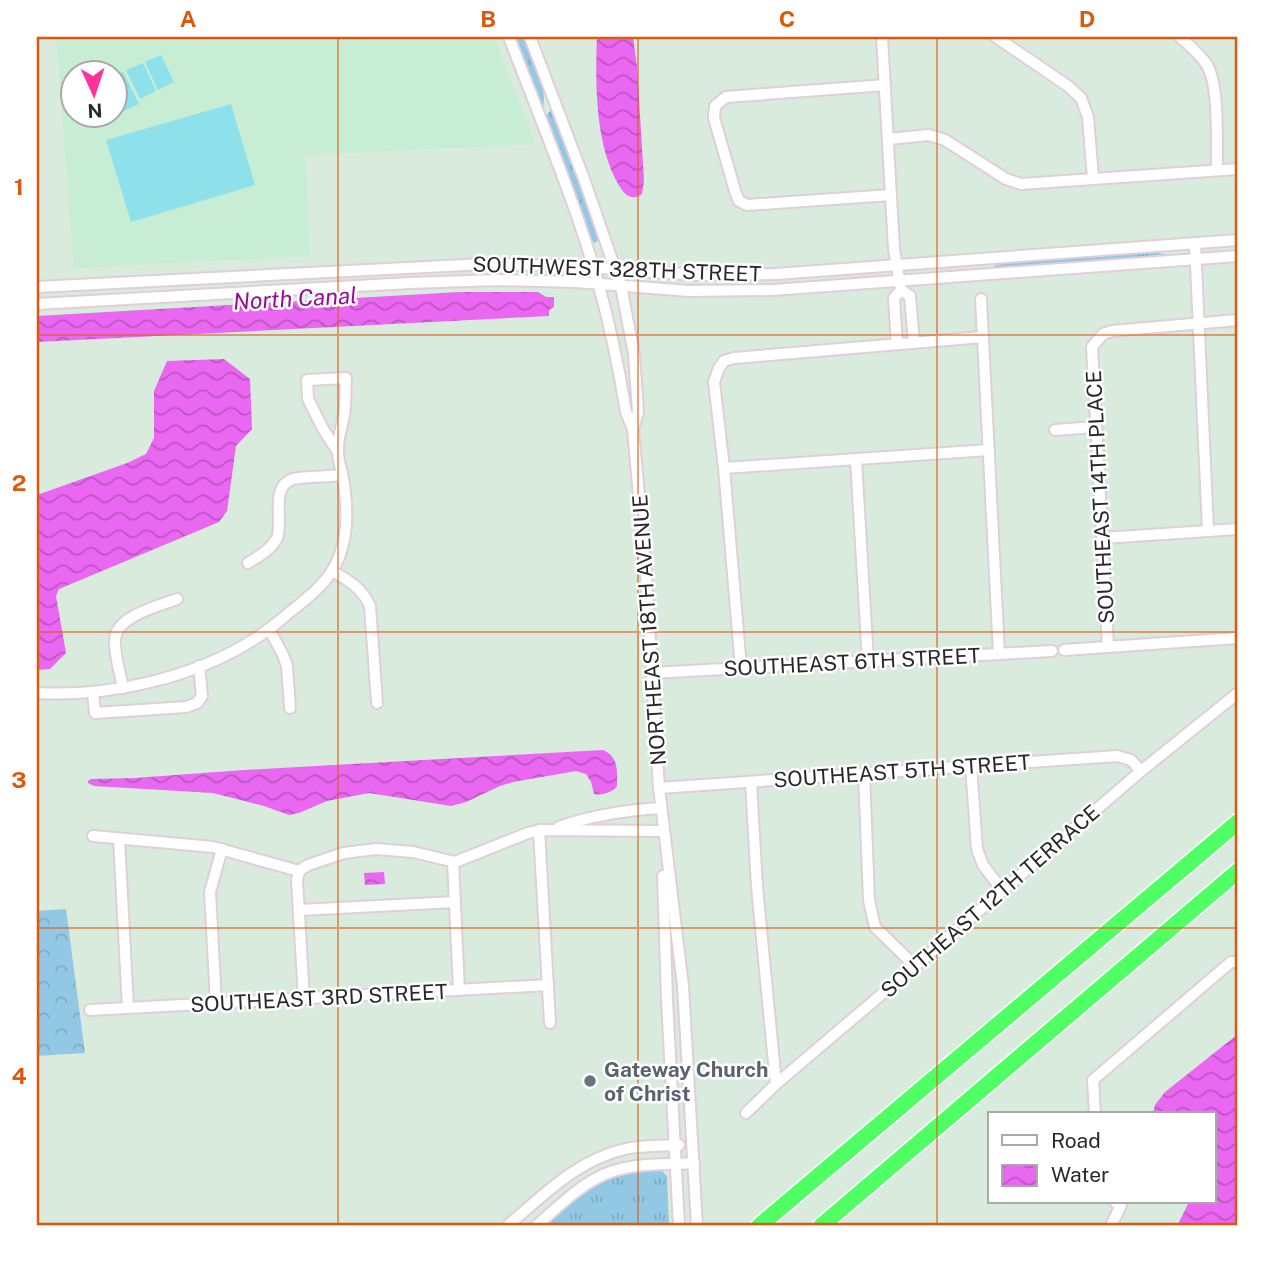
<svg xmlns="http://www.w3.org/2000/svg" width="1275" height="1263" font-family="'Public Sans',sans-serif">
  <defs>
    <pattern id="grass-tufts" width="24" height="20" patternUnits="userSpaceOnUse" patternTransform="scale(1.75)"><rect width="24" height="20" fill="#93c8e4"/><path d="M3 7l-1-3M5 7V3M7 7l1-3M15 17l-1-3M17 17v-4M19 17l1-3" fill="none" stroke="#7facc4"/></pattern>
    <pattern id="forest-crowns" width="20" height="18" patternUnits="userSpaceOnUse" patternTransform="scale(1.75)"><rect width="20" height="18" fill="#93c8e4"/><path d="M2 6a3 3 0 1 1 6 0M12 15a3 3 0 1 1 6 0" fill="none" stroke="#7facc4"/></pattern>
    <pattern id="water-waves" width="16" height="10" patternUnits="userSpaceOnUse" patternTransform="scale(1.75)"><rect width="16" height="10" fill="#ea67f1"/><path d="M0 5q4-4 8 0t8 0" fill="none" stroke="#be55c3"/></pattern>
  </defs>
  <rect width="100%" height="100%" fill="#d8ebdd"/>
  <path fill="#c7edd5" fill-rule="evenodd" d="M56 37H494L535 144 305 155 310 256 74 268ZM74 74H116V116H74Z"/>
  <g fill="url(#grass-tufts)">
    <path d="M515 37H524C531 56 548 87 543 107L541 106Z"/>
    <path d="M551 110 595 225 599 239 595 243 590 240 575 193 545 117Z"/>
    <path d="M1152 252 1169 255 994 269V266L1005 263Z"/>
    <path d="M652 1170H661L667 1176 669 1226H544C580 1195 602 1174 652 1170Z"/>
  </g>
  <path fill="url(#forest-crowns)" d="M66 909 85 1053 37 1056V911Z"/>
  <g fill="#8ee1eb">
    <path d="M161 55 174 82 158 90 145 62Z"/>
    <path d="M143 63 156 91 140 99 126 70Z"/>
    <path d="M123 72 139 104 120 113 116 105V75Z"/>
    <path d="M231 104 255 185 131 222 106 140Z"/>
  </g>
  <g fill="url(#water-waves)">
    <path d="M597 37H633L637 67 644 180 642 194C632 201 626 196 620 187 595 148 595 83 597 37Z"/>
    <path d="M460 292H538L546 297H554V307L549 310V316L37 342V316Z"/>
    <path d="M224 359 250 379 252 429 236 446 227 511 219 522 59 589 56 596 66 653 50 669 37 670V495L127 463 146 454 154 438V391L167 361Z"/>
    <path d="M603 750C619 757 617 771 617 786 614 792 601 796 594 794L591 782 586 774 576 771 513 782 500 786 466 802 451 806 369 793 327 801 299 813 289 815 264 806 213 793 94 786 88 783V781L91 779 135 778 244 770Z"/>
    <path d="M384 872 385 884 365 885 364 873Z"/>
    <path d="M1238 1034V1226H1177L1189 1202H1214V1114H1153L1155 1105 1165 1092Z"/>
  </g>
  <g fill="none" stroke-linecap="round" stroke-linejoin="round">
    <g stroke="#e1ced8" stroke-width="14">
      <g id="minor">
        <path d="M509 37C540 118 574 199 598 282 610 325 619 369 626 412L633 429 646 575 659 788 683 986 697 1226"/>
        <path d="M530 37 584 179 621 286 634 354 638 412 633 429"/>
        <path d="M882 37 894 249 901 290 910 296 914 343"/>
        <path d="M996 37 1068 86 1081 98 1088 117 1093 178"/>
        <path d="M1180 37C1189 45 1200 54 1207 65 1220 88 1216 142 1217 170"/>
        <path d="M885 85 726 97 715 106 714 118 736 194 739 201 747 205 891 195"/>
        <path d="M889 139 929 135 945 140 1006 179 1021 184 1238 169"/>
        <path d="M1195 243 1208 530"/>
        <path d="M37 287 485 264 581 266 635 271 700 275 776 274 1238 240"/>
        <path d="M981 299 999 654"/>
        <path d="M37 304 410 283 497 280 576 282 689 291 773 290 1238 256"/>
        <path d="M897 344 894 298 901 290"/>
        <path d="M1055 430 1095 427"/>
        <path d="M856 460 868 661"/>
        <path d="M724 468 989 450"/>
        <path d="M1103 538 1238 529"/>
        <path d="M248 563C259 556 271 550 277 538 284 521 269 487 293 479 305 476 328 477 342 475"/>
        <path d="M332 571C348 580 362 588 370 606L377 703"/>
        <path d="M269 629 283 655 287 666 290 708"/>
        <path d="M1108 646 1092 347 1103 334 1112 331 1238 320"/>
        <path d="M1064 650 1238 638"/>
        <path d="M741 668 724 468 714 382 719 368 724 361 734 358 983 337"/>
        <path d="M652 673 1052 651"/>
        <path d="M123 688C120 672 114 654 115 639 116 616 159 606 177 599"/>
        <path d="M93 692 95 713 186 707 197 703 202 696 199 666"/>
        <path d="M37 693C109 697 195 678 256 638 268 631 279 621 290 612 309 597 330 581 339 557 349 532 347 499 342 473 340 466 338 459 338 452 337 439 342 427 344 415 346 403 345 390 346 378L307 380 308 399 323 429 338 452"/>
        <path d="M971 765 977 849 983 865 1002 890"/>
        <path d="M864 773 869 900 875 927 915 966"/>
        <path d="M751 782 757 887 776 1084"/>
        <path d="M659 788 1117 756 1131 760 1141 771"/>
        <path d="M559 827C590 816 627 810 661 808"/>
        <path d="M539 830 550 1023"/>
        <path d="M93 836 213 847 299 871"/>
        <path d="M119 839 128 1008"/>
        <path d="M453 862 459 990"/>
        <path d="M299 871 308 865 344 853 376 849 413 852 455 862 528 833 541 830 663 831"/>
        <path d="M299 871 297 880 304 999"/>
        <path d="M663 876 667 1000 679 1226"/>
        <path d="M299 910 455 902"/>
        <path d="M216 1003 210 892 222 849"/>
        <path d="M90 1010 548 985"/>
        <path d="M746 1113 776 1084 915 966 1141 771 1238 693"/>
        <path d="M1095 1114 1093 1080 1231 962H1238"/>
        <path d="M507 1226C544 1195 577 1160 625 1149 643 1145 662 1146 679 1145"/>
        <path d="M536 1226C555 1210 574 1190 597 1178 625 1162 662 1165 694 1163"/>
        <path d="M1111 1226 1121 1205 1115 1202"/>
      </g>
    </g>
    <g stroke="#fff" stroke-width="19">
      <g id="highway">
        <path d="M759 1226 1238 822"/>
        <path d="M821 1226 1238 871"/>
      </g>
    </g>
    <use href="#minor" stroke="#fff" stroke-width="10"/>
    <use href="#highway" stroke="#4fff64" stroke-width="16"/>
  </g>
  <path fill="none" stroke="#de570d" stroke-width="2" stroke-opacity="0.55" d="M338 37V1226M638 37V1226M937 37V1226M37 335H1238M37 632H1238M37 928H1238"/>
  <circle fill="#6b7280" stroke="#fff" stroke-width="2.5" cx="590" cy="1081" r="7"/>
  <g text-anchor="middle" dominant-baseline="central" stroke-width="5" stroke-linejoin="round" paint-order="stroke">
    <g font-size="21" fill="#282828" stroke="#fff">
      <text transform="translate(617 269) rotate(2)">SOUTHWEST 328TH STREET</text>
      <text transform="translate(1100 497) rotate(-93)">SOUTHEAST 14TH PLACE</text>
      <text transform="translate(649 630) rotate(-94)">NORTHEAST 18TH AVENUE</text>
      <text transform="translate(852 662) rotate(-3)">SOUTHEAST 6TH STREET</text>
      <text transform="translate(902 771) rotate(-4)">SOUTHEAST 5TH STREET</text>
      <text transform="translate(990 901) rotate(-41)">SOUTHEAST 12TH TERRACE</text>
      <text transform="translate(319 998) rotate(-3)">SOUTHEAST 3RD STREET</text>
    </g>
    <g font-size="21" font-weight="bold" fill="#5b616d" stroke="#fff" text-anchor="start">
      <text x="604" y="1069">Gateway Church<tspan x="604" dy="24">of Christ</tspan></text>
    </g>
    <g font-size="23" font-style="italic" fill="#990a96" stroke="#fff">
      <text transform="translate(295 298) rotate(-3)">North Canal</text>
    </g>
  </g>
  <rect width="1275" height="1263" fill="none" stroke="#ffffff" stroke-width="77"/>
  <rect x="988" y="1112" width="228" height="91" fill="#ffffff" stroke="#a9a9a9" stroke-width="2"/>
  <rect x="1002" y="1135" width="35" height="10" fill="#ffffff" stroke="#a9a9a9" stroke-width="2"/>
  <text x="1051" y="1148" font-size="21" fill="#282828">Road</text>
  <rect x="1002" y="1165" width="35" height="21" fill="url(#water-waves)" stroke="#a9a9a9" stroke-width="2"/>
  <text x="1051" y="1182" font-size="21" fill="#282828">Water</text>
  <g transform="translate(94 94) rotate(177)"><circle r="33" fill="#ffffff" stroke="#a9a9a9" stroke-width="2"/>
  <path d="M0-5L12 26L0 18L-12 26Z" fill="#fe3299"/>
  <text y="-10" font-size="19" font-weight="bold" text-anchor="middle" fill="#282828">N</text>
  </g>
  <rect x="38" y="38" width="1198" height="1186" fill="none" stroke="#de570d" stroke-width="2.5"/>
  <g font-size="23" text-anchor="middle" font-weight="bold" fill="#de570d">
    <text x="188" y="27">A</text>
    <text x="488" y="27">B</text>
    <text x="787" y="27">C</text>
    <text x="1087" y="27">D</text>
    <text x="19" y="195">1</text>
    <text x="19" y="491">2</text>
    <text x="19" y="788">3</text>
    <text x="19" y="1084">4</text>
  </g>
</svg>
